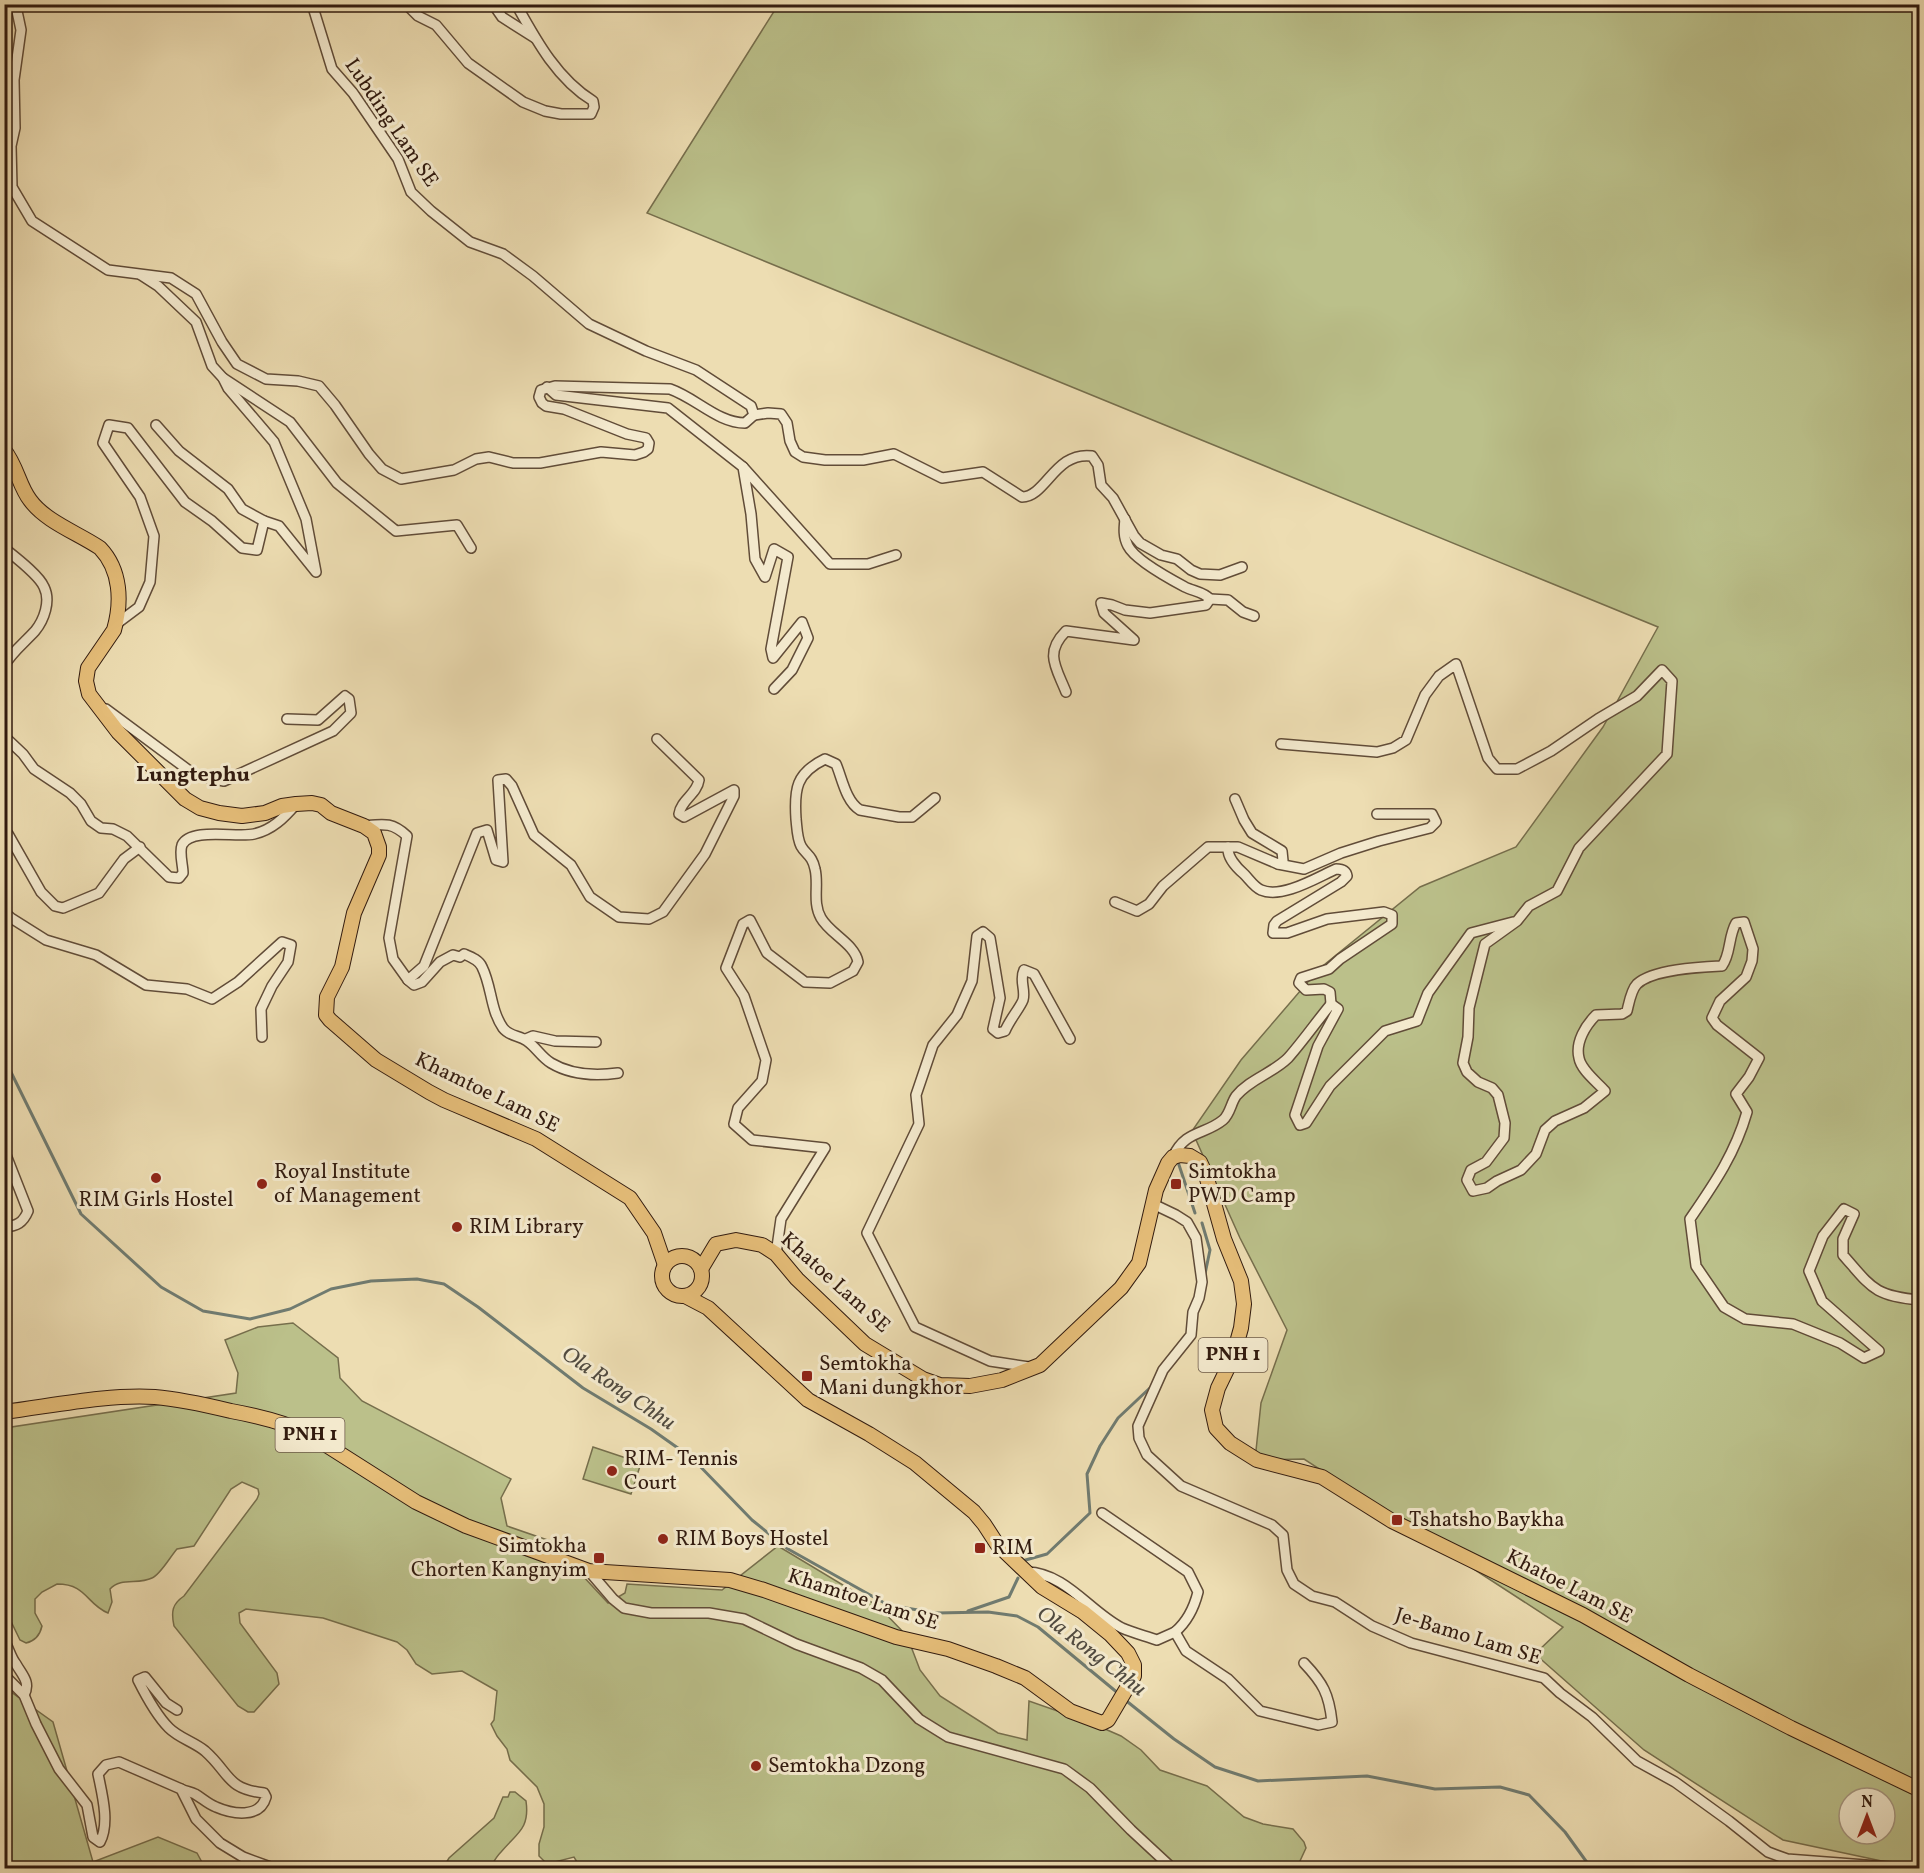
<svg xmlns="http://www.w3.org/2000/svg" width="1924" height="1873" font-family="Vollkorn,serif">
  <rect width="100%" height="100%" fill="#edddb2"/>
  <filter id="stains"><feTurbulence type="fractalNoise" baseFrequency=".00333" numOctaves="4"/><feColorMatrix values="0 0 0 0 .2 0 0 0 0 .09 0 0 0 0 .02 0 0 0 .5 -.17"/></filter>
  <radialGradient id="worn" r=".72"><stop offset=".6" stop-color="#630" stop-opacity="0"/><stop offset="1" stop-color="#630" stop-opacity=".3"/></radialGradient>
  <g fill="#bbc08a" stroke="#766e4c" stroke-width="1.5" fill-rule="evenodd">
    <path d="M778 5H1919V1863H1891L1783 1840 1644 1750 1535 1654 1563 1627 1304 1459 1255 1460 1261 1403 1287 1330 1240 1238 1192 1131 1241 1060 1319 969 1420 887 1516 847 1603 727 1658 627 647 213ZM1849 1798H1885V1834H1849Z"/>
    <path d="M293 1323 338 1358 340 1378 362 1401 511 1479 501 1498 507 1526 556 1543 581 1574 608 1603 625 1593 627 1584 722 1590 778 1546 878 1606 907 1636 920 1670 940 1696 998 1733 1027 1740 1029 1701 1089 1722 1121 1736 1141 1750 1160 1770 1207 1786 1244 1817 1263 1824 1293 1829 1304 1842 1306 1848 1299 1863 1293 1868H577V1862L574 1857 547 1864 539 1856V1844L544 1827V1804L537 1787 510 1760 507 1749 497 1736 491 1724 494 1720 497 1691 462 1671 432 1674 416 1664 407 1650 397 1642 323 1618 246 1609 239 1613 240 1623 277 1673 279 1684 254 1712H248L238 1706 174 1626C171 1612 172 1604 184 1596L257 1499 259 1494 258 1489 242 1482 231 1489 194 1546 177 1549C170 1557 160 1575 152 1578 138 1585 121 1577 110 1589L112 1602 108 1613C86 1604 87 1584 57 1584L42 1592 35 1599V1613L42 1626C40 1635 35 1641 26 1643L20 1640 5 1609V1428L236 1393 238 1373 225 1340 258 1327Z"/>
    <path d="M593 1447 641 1463 631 1494 583 1479Z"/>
    <path d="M4 1687 53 1722 93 1862 158 1837 197 1853 205 1868H16L10 1858 5 1857Z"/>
    <path d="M510 1792H515L526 1801C530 1829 517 1833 501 1852 496 1857 493 1863 490 1868H443L449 1858 494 1818 503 1797H508Z"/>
  </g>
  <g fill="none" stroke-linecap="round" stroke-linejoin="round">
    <g stroke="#707b70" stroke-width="3">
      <path d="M4 1058 81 1214 161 1287 203 1311 250 1319 290 1309 331 1289 371 1281 417 1279 444 1284 478 1307 583 1388 651 1429 692 1458 752 1520 788 1549 888 1605 936 1613 988 1612 1017 1616 1038 1627 1119 1694"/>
      <path d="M1178 1162 1195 1213"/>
      <path d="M1202 1223 1210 1250 1205 1274"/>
      <path d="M1022 1561 1047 1554 1090 1513 1087 1474 1100 1446 1118 1418 1152 1386"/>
      <path d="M968 1611 1009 1597 1018 1578"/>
      <path d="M1124 1699 1174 1739 1215 1767 1258 1781 1367 1776 1435 1789 1500 1787 1529 1795 1565 1832 1591 1868"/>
    </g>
    <g stroke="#614c38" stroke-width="12">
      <g id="minor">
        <path d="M11 4 17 11 21 30 14 80 15 128 11 146 12 187 32 221 108 270 171 278 196 294 222 342 237 364 266 379 298 381 319 386 335 405 369 454 382 469 401 479 454 470 476 459 489 457 513 463H540L601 452 635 455 644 452 648 449 649 443 646 438 627 434 564 409 546 406 542 403 539 397 541 390 555 386 670 389C696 398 718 423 745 423L754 415 751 406 696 370 646 351 589 324 533 276 503 254 470 242 431 211 411 192 398 159 353 93 332 69 312 4"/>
        <path d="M406 4 418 16 436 25 468 63 523 102 545 111 561 114H591L594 107 593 101C557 79 536 40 516 4"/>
        <path d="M493 4 502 17 535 38"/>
        <path d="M223 378 290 422 337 483 396 531 457 525 471 548"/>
        <path d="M547 387 556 395 668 408 743 467 751 514 755 559 765 577 774 549 788 557 771 649 773 658 802 622 808 638 792 670 774 689"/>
        <path d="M754 415 768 413 781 414 787 423 790 441 795 452 803 457 825 460H863L894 454 942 478 983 472 1022 497C1046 497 1055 451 1092 456L1098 465 1101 485 1113 498 1134 536 1140 543 1161 555 1177 559 1191 570 1200 574 1220 575 1242 567"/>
        <path d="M156 425 179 451 228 489 242 509 264 521"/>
        <path d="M743 467 830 564H868L896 555"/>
        <path d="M4 548C15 557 39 575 44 587 51 601 44 620 35 631 25 642 11 653 4 666"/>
        <path d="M1210 599 1228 600 1243 612 1254 616"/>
        <path d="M115 625 139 607 150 582 154 536 140 497 103 443 109 425 128 428 185 502 212 521 242 548 257 550 264 521 279 526 316 572 306 519 274 442 228 388 223 378 212 366 196 322 158 286 141 275"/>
        <path d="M1066 692C1056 667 1044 653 1066 631L1134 640 1104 613 1101 603 1112 605 1125 610 1150 613 1206 605 1210 599C1204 592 1193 591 1185 587 1170 579 1135 560 1128 546 1123 537 1124 528 1125 519"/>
        <path d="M106 709 195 775 224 781 333 731 351 713 349 699 345 696 318 720 287 719"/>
        <path d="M4 736 23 754 34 769 70 793 81 804 91 821 101 828 113 829 127 836 169 877 179 878 183 873C183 865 179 853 182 845 191 827 237 838 254 834 272 830 284 818 296 804"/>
        <path d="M1281 744 1377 752 1393 748 1406 740 1425 695 1439 676 1456 664 1488 758 1497 769H1517L1551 751 1598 719 1637 696 1662 670 1672 681 1667 754 1579 848 1557 891 1529 906 1517 921 1485 944 1469 1008 1468 1037 1463 1063 1467 1072 1478 1082 1492 1088 1498 1095 1505 1123 1504 1138 1486 1162 1471 1170 1467 1180 1473 1191 1487 1188 1497 1181 1521 1170 1536 1154 1545 1130 1555 1121 1584 1108 1605 1091C1597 1082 1581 1070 1579 1058 1575 1042 1586 1025 1596 1015L1622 1014 1627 1011C1629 1003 1631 990 1637 984 1653 969 1701 967 1722 966 1731 954 1728 937 1736 923L1744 922 1753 949 1752 961 1746 977 1720 1001 1712 1018 1717 1025 1759 1058 1749 1077 1736 1094 1747 1112C1735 1154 1714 1184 1690 1219L1696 1266 1724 1307 1745 1319 1793 1324 1840 1343 1864 1358 1879 1351 1822 1301 1809 1271 1823 1236 1844 1209 1854 1214 1843 1239V1255C1872 1288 1874 1296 1920 1300"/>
        <path d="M1235 799 1244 820 1252 833 1282 851 1283 861 1278 864"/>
        <path d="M364 826C384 824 392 822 407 836L389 938 393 959 408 980 424 966 477 833 487 830 496 860 503 862 498 780 506 779 512 786 534 835 571 865 590 897 619 917 649 919 663 912 705 854 734 796V790L684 817 679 814C681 800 697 794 699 780L657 739"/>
        <path d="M4 832 8 834 41 892 55 906 63 908 99 893 124 859 140 847"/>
        <path d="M1228 847C1227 857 1237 868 1244 874 1249 879 1254 887 1261 890 1282 899 1316 878 1336 869 1341 869 1346 870 1347 876L1341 882 1277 921 1274 925 1273 933H1287L1327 919 1384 912 1392 915V924L1340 959 1329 969 1301 978 1299 983 1306 990 1324 989 1330 992 1331 1004"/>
        <path d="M1115 902 1137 911 1149 904 1163 886 1208 847H1238L1278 864 1304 869 1341 853 1379 841 1430 828 1436 822 1432 814H1377"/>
        <path d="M4 912 11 918 46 940 96 955 146 985 187 989 212 999 238 982 282 942 291 945 288 962 272 986 261 1009 262 1037"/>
        <path d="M408 980 414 985 422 982 440 962 453 955 460 957 464 954C471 957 479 960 482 967 492 987 490 1009 503 1028 510 1037 519 1035 527 1041 536 1047 541 1057 551 1063 571 1075 596 1076 618 1073"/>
        <path d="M526 1039 533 1036 555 1041 596 1042"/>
        <path d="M4 1150 28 1211C23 1223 17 1226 4 1227"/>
        <path d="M1173 1157C1185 1130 1205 1135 1223 1120 1230 1114 1231 1103 1236 1096 1250 1079 1273 1073 1288 1058 1303 1041 1317 1021 1331 1004L1338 1009 1318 1046 1295 1115 1300 1125 1306 1123 1330 1086 1385 1031 1417 1021 1428 993 1471 933 1513 922"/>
        <path d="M1153 1204 1176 1215 1187 1222 1196 1238 1202 1282 1199 1298 1193 1312 1191 1335 1163 1370 1138 1426 1139 1438 1147 1455 1181 1486 1272 1525 1283 1535 1287 1570 1294 1584 1312 1596 1335 1602 1372 1626 1411 1643 1544 1678 1560 1693 1592 1717 1637 1761 1675 1782 1729 1821 1768 1852 1787 1859 1905 1868"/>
        <path d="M776 1254 781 1219 825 1148 752 1140 734 1124 738 1108 762 1081 766 1060 744 996 726 968 743 924 750 920 767 953 805 982 830 983 853 971 858 962C855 944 830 934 821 918 812 902 819 885 815 869 812 855 806 855 801 846 797 838 797 828 796 819 794 789 796 773 825 759L836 764C842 778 846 802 860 810L899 817H912L935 798"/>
        <path d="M1029 1367 990 1361 915 1327 867 1233 919 1124 916 1095 933 1045 957 1015 972 981 977 936 983 932 990 938 1000 998 993 1029 998 1033 1005 1031C1010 1019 1020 1008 1023 1000 1026 990 1019 980 1024 970L1034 974 1070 1039"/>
        <path d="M1102 1513 1188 1572 1198 1592C1194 1608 1188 1621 1175 1632"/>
        <path d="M589 1571 613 1599 624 1608 651 1613H709L744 1619 796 1644 861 1668 882 1680 919 1719 948 1737 1064 1769 1090 1788 1131 1830 1172 1868"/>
        <path d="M1027 1572C1066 1573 1090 1612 1122 1628 1133 1633 1146 1636 1157 1640L1175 1632 1186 1651 1228 1679 1260 1711 1318 1725 1332 1722C1329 1694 1323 1683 1304 1663"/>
        <path d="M5 1642C9 1649 11 1658 16 1664 22 1675 31 1682 24 1695"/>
        <path d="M4 1675 24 1695 36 1724 59 1769 87 1805 93 1837 100 1842C110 1823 102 1794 98 1774L106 1765 119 1762 181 1789 196 1819 220 1843 243 1857 273 1868"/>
        <path d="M177 1710 166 1703 145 1677 138 1680C146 1696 156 1715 169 1728 179 1738 194 1742 205 1751 230 1773 226 1789 264 1793L266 1797C260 1819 232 1814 216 1807 208 1804 202 1798 195 1794 191 1792 185 1791 181 1789"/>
      </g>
    </g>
    <g stroke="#321b0f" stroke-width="16">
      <g id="primary">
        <path d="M4 450C17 466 19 486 30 500 46 522 78 533 100 548 121 570 122 602 114 630L88 668 86 681 89 694 118 732 185 799 200 808 219 813 242 816 265 813 282 806 296 804 312 803 321 805 331 813 364 826 374 833 379 847V855L354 913 342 967 327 997 326 1015 330 1020 376 1060 429 1092 444 1100 536 1139 630 1198 654 1233 665 1265"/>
        <circle cx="682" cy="1276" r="20"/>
        <path d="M701 1269 716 1244 736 1240 762 1245 776 1254 797 1279 865 1344 923 1379 940 1385 970 1386 1002 1380 1040 1365 1121 1288 1139 1263 1156 1190 1168 1163 1173 1157 1180 1155 1190 1156 1200 1162 1206 1175 1224 1239 1241 1281 1244 1304 1241 1328 1233 1357 1218 1388 1212 1410 1216 1428 1230 1443 1257 1460 1322 1477 1392 1521 1583 1615 1689 1675 1791 1728 1920 1790"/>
        <path d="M4 1412C52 1406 107 1394 155 1397 180 1399 206 1405 231 1411 258 1416 284 1422 309 1434L416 1502 466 1526 589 1571 730 1580 764 1590 896 1637 948 1649 996 1666 1025 1678 1070 1711 1102 1723 1108 1720 1134 1676V1665L1128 1653 1110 1634 1083 1612 1042 1587 997 1544 984 1524 974 1512 915 1463 869 1434 808 1400 708 1308 685 1296"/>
      </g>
    </g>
    <use href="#minor" stroke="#f3e9cd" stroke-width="9"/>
    <use href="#primary" stroke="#e6be79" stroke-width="14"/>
  </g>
  <g fill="#8f2418" stroke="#f3e9cd" stroke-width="2">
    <circle cx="156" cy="1178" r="6"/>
    <circle cx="262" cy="1184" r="6"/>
    <rect x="1170" y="1178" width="12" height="12" rx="3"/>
    <circle cx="457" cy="1227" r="6"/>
    <rect x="801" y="1370" width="12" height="12" rx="3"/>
    <circle cx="612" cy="1471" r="6"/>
    <rect x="1391" y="1514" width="12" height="12" rx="3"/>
    <circle cx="663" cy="1539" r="6"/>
    <rect x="974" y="1542" width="12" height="12" rx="3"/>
    <rect x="593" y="1552" width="12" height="12" rx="3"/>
    <circle cx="756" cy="1766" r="6"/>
  </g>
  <g text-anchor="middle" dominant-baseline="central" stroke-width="6" stroke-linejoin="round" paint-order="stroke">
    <g fill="#f3e9cd" stroke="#6c5948" stroke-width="1.5">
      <rect x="1198.5" y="1338" width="69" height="34" rx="4.5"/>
      <rect x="275.5" y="1418" width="69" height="34" rx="4.5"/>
    </g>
    <g font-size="20" font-weight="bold" fill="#321b0f">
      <text x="1233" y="1355">PNH 1</text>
      <text x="310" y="1435">PNH 1</text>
    </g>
    <g font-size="21" fill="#321b0f" stroke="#f3e9cd">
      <text transform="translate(391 123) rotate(56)">Lubding Lam SE</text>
      <text transform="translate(487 1093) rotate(26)">Khamtoe Lam SE</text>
      <text transform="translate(835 1283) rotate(42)">Khatoe Lam SE</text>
      <text transform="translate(1569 1587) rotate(27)">Khatoe Lam SE</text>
      <text transform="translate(863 1600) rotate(18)">Khamtoe Lam SE</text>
      <text transform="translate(1468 1637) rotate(17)">Je-Bamo Lam SE</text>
    </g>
    <g font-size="21" fill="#321b0f" stroke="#f3e9cd" text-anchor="start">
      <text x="274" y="1172">Royal Institute<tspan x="274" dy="24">of Management</tspan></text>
      <text x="1188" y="1172">Simtokha<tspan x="1188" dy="24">PWD Camp</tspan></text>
      <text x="156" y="1200" text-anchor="middle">RIM Girls Hostel</text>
      <text x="469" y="1227">RIM Library</text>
      <text x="819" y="1364">Semtokha<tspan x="819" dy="24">Mani dungkhor</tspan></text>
      <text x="624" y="1459">RIM- Tennis<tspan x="624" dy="24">Court</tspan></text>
      <text x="1409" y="1520">Tshatsho Baykha</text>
      <text x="675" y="1539">RIM Boys Hostel</text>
      <text x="587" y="1546" text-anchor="end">Simtokha<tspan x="587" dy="24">Chorten Kangnyim</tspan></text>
      <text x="992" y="1548">RIM</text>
      <text x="768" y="1766">Semtokha Dzong</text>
    </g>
    <g font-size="22" font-weight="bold" fill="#321b0f" stroke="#f3e9cd">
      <text x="193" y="775">Lungtephu</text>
    </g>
    <g font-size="22" font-style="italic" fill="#514b40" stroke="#f3e9cd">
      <text transform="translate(618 1389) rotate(34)">Ola Rong Chhu</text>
      <text transform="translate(1091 1652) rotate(38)">Ola Rong Chhu</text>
    </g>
  </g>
  <rect width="1924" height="1873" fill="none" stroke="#edddb2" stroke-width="24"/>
  <rect x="6" y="6" width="1912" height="1861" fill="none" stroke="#321b0f" stroke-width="3"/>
  <rect x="12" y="12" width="1900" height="1849" fill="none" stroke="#321b0f" stroke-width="1.5"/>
  <g transform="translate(1867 1816)"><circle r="28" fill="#f3e9cd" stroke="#a69781" stroke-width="1.5"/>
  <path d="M0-4.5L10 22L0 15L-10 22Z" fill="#8f2418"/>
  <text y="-9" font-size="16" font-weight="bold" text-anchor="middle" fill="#321b0f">N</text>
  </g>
  <rect width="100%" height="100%" filter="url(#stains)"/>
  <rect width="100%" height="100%" fill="url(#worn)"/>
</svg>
